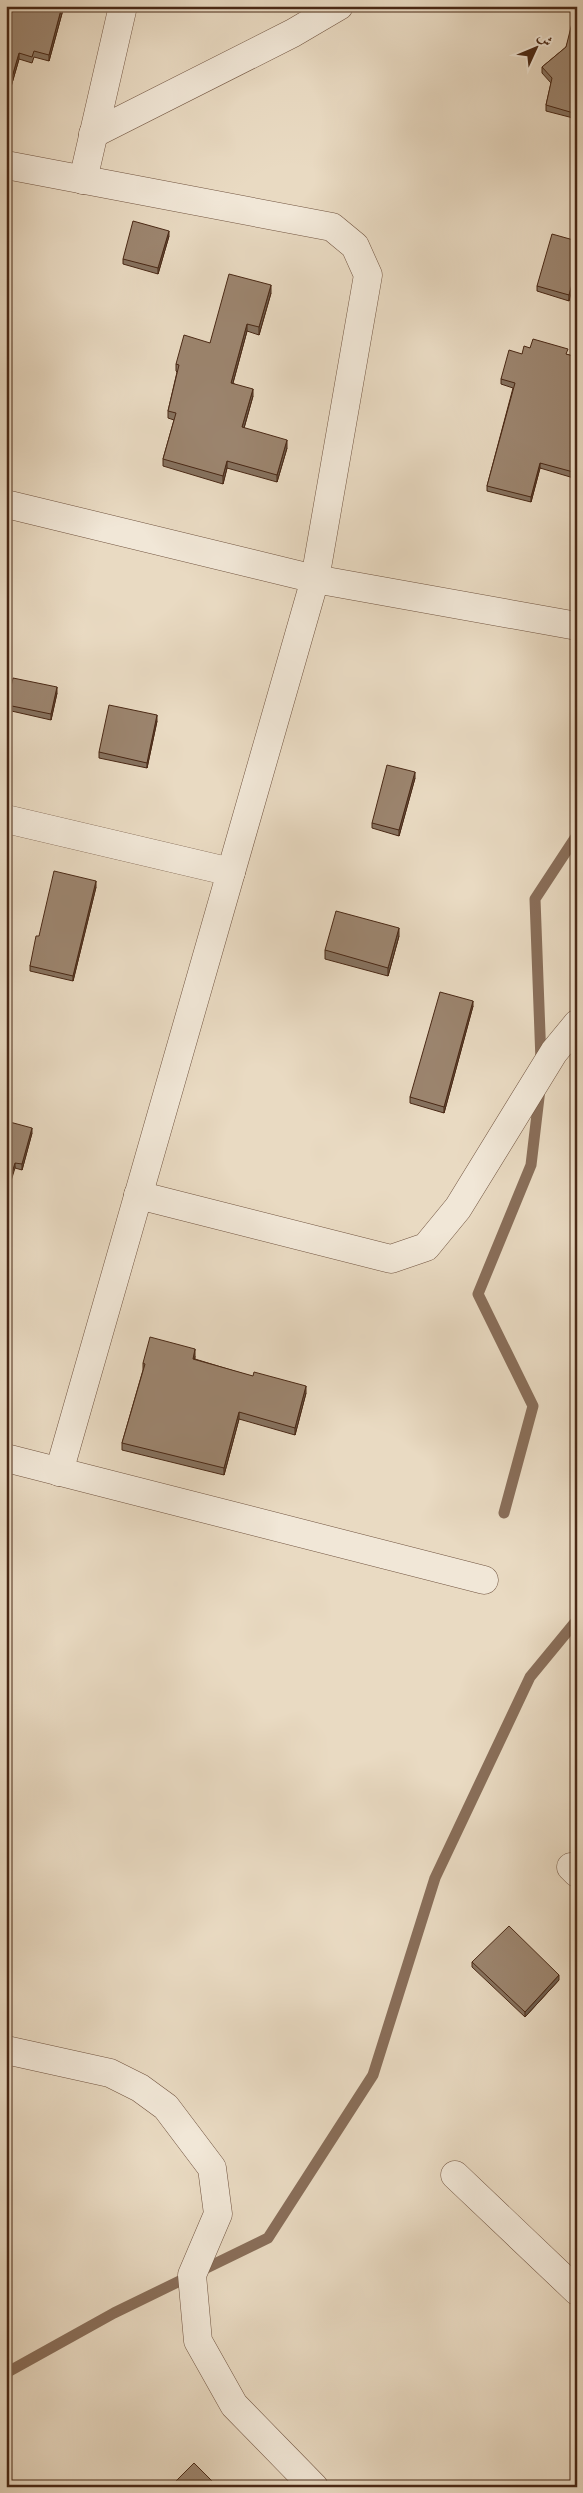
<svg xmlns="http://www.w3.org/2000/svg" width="583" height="2493" font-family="'IM FELL Double Pica',Amiri,serif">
  <rect width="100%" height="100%" fill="#e9dac2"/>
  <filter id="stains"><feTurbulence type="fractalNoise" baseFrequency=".004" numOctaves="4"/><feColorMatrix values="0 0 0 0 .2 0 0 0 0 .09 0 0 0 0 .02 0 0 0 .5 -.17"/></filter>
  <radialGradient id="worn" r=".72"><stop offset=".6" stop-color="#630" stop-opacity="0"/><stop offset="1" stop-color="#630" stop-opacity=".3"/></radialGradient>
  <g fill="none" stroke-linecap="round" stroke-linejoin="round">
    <g stroke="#896e59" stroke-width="11">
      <path d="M541 1061 535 899 577 835"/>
      <path d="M504 1513 533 1406 478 1294 531 1165 540 1089"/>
      <path d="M6 2373 114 2313 268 2238 373 2075 435 1878 530 1677 577 1620"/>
    </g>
    <g stroke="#715440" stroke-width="29">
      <g id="minor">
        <path d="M93 134 293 33 339 6"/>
        <path d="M6 165 332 227 355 246 368 275 315 579 59 1472"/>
        <path d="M83 180 123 6"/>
        <path d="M6 504 315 579 577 626"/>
        <path d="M6 819 231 872"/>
        <path d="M138 1195 391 1259 426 1247 458 1208 554 1052 577 1024"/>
        <path d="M6 1458 484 1580"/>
        <path d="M571 1867 577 1873"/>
        <path d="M6 2050 110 2073 140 2088 166 2107 212 2168 218 2214 192 2275 198 2341 234 2405 314 2487"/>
        <path d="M455 2175 577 2291"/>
      </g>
    </g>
    <use href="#minor" stroke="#f1e7d7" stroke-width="28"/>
  </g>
  <g fill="#86725f" stroke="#492815">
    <path d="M6 6H64L49 61 34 57 32 63 19 59 6 104Z"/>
    <path d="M577 16V119L546 111V105L551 83 542 73V67L566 47Z"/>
    <path d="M169 236 158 274 123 264V259Z"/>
    <path d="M577 241 569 301 537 291V286Z"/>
    <path d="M271 293 259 335 247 331 233 383 253 396 244 428 287 448 277 482 227 468 223 484 163 466V459L174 420 168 418V411L177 372 176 371V364L210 343Z"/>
    <path d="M530 348 568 355 577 357V479L540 468 531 502 487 491V486L513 388 501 384V379L522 354Z"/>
    <path d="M57 693 51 720 7 710V705Z"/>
    <path d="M157 721 147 768 99 758V752Z"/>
    <path d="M415 778 399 836 372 828V823Z"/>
    <path d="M96 887 73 981 30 971V966L39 936Z"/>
    <path d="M399 936 388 976 325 959V950Z"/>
    <path d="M473 1006 444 1113 410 1103V1097Z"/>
    <path d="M6 1121 32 1133 22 1170 15 1168Z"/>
    <path d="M195 1356V1359L306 1393 295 1435 239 1419 224 1475 122 1450V1443L143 1370V1363Z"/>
    <path d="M472 1962 559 1980 525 2017 472 1967Z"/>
  </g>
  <g fill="#6d5d4e" stroke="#492815">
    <path d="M62 6H64L49 61V55Z"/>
    <path d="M19 53V59L6 104V98Z"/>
    <path d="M169 231V236L158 274V268Z"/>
    <path d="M577 266V272L569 301V295Z"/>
    <path d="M271 285V293L259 335V327Z"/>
    <path d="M247 324V331L231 390V383Z"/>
    <path d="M253 389V396L242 435V427Z"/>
    <path d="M287 440V448L277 482V475Z"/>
    <path d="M227 461V468L223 484V476Z"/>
    <path d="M540 463V468L531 502V497Z"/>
    <path d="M57 687V693L51 720V714Z"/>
    <path d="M157 715V721L147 768V763Z"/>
    <path d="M415 772V778L399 836V830Z"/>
    <path d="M96 881V887L73 981V976Z"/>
    <path d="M399 928V936L388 976V968Z"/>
    <path d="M473 1001V1006L444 1113V1107Z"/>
    <path d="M32 1128V1133L22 1170V1164Z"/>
    <path d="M15 1163V1168L6 1197V1192Z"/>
    <path d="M195 1349V1356L193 1366V1359Z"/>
    <path d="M306 1386V1393L295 1435V1428Z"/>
    <path d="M239 1412V1419L224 1475V1468Z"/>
    <path d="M559 1975V1980L525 2017V2012Z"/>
  </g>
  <g fill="#9c856f" stroke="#492815">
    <path d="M6 6H62L49 55 34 51 32 57 19 53 6 98Z"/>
    <path d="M574 15 577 16V114L546 105 552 78 542 67 566 47Z"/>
    <path d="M133 221 169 231 158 268 123 259Z"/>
    <path d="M552 234 577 241V266L569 295 537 286Z"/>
    <path d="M229 274 271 285 259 327 247 324 231 383 253 389 242 427 287 440 277 475 227 461 223 476 163 459 176 413 168 411 179 365 176 364 184 335 210 343Z"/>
    <path d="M533 339 568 349 566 354 577 357V473L540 463 531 497 487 486 515 383 501 379 509 350 522 354 524 346 530 348Z"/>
    <path d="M13 678 57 687 51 714 7 705Z"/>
    <path d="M109 705 157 715 147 763 99 752Z"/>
    <path d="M387 765 415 772 399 830 372 823Z"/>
    <path d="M54 871 96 881 73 976 30 966 36 936H39Z"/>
    <path d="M336 911 399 928 388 968 325 950Z"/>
    <path d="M440 992 473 1001 444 1107 410 1097Z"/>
    <path d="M6 1121 32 1128 22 1164 15 1163 6 1192Z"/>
    <path d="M150 1337 195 1349 193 1359 253 1376 254 1372 306 1386 295 1428 239 1412 224 1468 122 1443 145 1364 143 1363Z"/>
    <path d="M509 1926 559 1975 525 2012 472 1962Z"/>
    <path d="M194 2463 217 2486 216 2487H178L174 2483Z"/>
  </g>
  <rect width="583" height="2493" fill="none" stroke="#e9dac2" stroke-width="25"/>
  <rect x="8" y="8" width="568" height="2478" fill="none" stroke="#492815" stroke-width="2.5"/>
  <rect x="12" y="12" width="558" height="2468" fill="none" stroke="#492815"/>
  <g transform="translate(536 48) rotate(46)" stroke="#f1e7d7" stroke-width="4" paint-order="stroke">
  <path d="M0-4L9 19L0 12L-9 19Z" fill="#492815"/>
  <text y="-8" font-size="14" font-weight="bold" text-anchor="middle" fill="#492815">ش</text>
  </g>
  <rect width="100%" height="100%" filter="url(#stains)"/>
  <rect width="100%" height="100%" fill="url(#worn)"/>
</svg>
